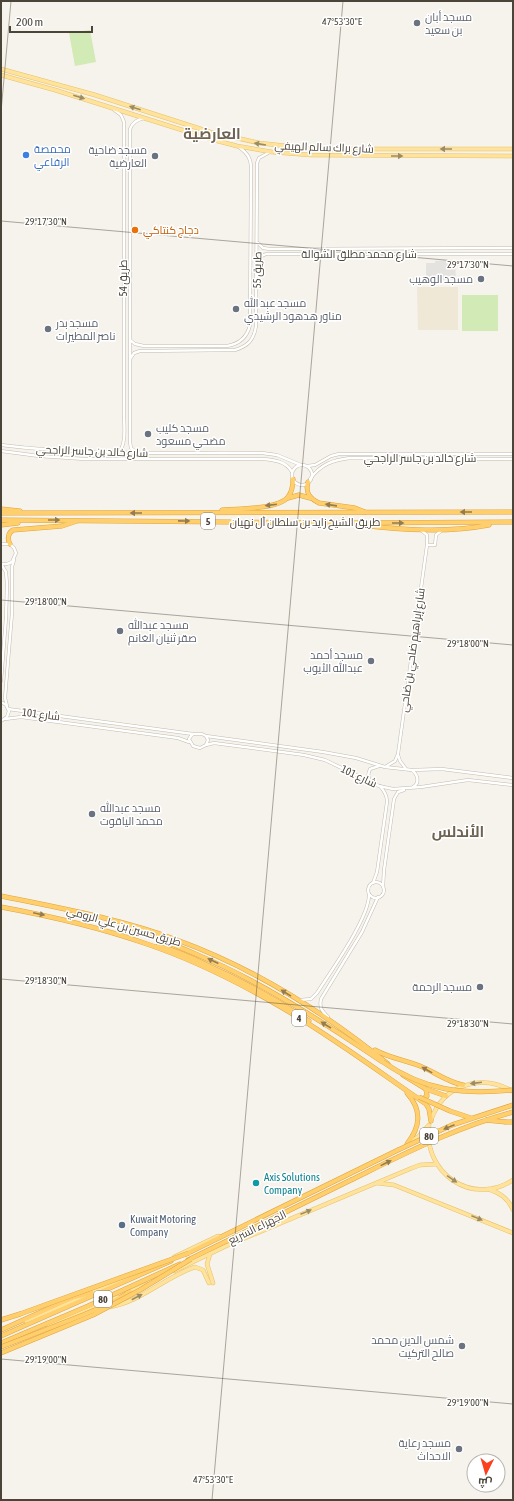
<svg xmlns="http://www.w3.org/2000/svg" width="514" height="1501" font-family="'Asap Condensed',Cairo,sans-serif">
  <rect width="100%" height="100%" fill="#f6f3ec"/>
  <path fill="#efe8d6" d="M417 287H458V330H418Z"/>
  <g fill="#d2eab5">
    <path d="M90 30 96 62 75 66 69 33Z"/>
    <rect x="462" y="295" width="36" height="36"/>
  </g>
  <path fill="#e5e3e0" d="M455 260 456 280H435V278H426V263H435V261Z"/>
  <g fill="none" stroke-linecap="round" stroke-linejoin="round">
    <g stroke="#c2bbae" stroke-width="3.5">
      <g id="minor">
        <path d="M113 109 121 115 124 122V414C124 425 127 445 118 453"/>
        <path d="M258 243 263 248 270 249 513 248"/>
        <path d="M258 261 260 257 266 254H513"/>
        <path d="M130 340 135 344 144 346H227C239 344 247 338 250 325L251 168C251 158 247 153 239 147"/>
        <path d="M130 359 134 353 140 351 235 350C248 346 254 340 256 326L257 163 259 158 270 152"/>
        <path d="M1 445C88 456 175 452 262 453L277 455 301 465"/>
        <path d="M1 451 39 456 85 459H263C274 460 286 461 292 472"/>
        <path d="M137 453 131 448 130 442V129C133 122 137 120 144 118"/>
        <circle cx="302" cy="475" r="10"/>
        <path d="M307 466 315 465 331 456 339 454H513"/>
        <path d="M310 479C321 464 333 460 350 458L513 459"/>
        <path d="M1 544H10L14 548 16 553 12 562 7 564H2"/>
        <path d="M427 545H435L436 535 441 531"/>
        <path d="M1 564 6 572 7 584 6 618 1 681"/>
        <path d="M1 702 6 705 9 711 7 717 1 721"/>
        <path d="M7 706 5 698 12 613V567L14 560"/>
        <path d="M8 709 193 734"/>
        <path d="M5 719 21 717 178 738 189 742"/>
        <path d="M193 734H202L206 736 208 740 206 745 200 748 193 746 189 739 191 736Z"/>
        <path d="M206 736 323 752 356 758 385 767 412 770 442 769 513 778"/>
        <path d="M206 745 214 743 304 755 325 760 379 786 393 789 421 787 468 780 513 785"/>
        <path d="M398 755 400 761 406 769"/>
        <path d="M385 767 395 761 398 754 427 545V535L422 531"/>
        <path d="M412 770C418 775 420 783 413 787"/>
        <path d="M371 782C367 777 368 774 370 769L379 766"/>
        <circle cx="376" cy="890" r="8"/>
        <path d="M373 883 377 872 387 802C387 795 384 791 380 786"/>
        <path d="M383 887 384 870 394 799 398 792 404 790"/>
        <path d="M300 1000 311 999 317 993C331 971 369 918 369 895"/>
        <path d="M328 1017C322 1011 319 1008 321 999L362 932 378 897"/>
      </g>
    </g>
    <g stroke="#e6c16a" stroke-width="4.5">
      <g id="major">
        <path d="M1 69 95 95 210 132 259 143 314 149H513"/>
        <path d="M1 75 55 90 214 140 237 146 272 152 311 155 513 156"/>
        <path d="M431 1120C443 1085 481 1073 512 1091"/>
        <path d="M429 1126C423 1173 472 1207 513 1180"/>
        <path d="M410 1142 418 1137 429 1125"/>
        <path d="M377 1183 394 1185 513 1233"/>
        <path d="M488 1189C500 1193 508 1198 513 1210"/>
        <path d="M210 1254 207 1264 213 1283"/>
        <path d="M174 1257 218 1236"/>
        <path d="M174 1271 226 1246 412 1168 420 1165 437 1164"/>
        <path d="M90 1293 136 1274"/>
        <path d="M127 1293 147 1284"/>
        <path d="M109 1307C141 1302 165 1277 195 1267L203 1270 209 1283"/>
        <path d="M26 1321 85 1296"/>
        <path d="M48 1327 118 1297"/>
      </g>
    </g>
    <g stroke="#e0a43c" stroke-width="5">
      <g id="highway">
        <path d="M308 482C305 492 309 498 319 503L355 508 365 512"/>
        <path d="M288 498 299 495 310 498"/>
        <path d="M1 509 20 511"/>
        <path d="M222 510C238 509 279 509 288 497 292 492 293 485 293 479"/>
        <path d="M1 513 513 512"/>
        <path d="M1 520 340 523 513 522"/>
        <path d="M1 525 18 523"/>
        <path d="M360 525C403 530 447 533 489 525"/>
        <path d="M10 544C7 539 8 533 13 530L62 526 77 521"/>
        <path d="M1 896C60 908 121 919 177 940 254 968 325 1013 388 1064"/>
        <path d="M1 907C50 916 98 927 144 943 192 959 238 982 281 1007 331 1036 378 1071 426 1104L429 1109 431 1121"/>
        <path d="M134 929C172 944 211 959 248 979 294 1003 338 1032 381 1061"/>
        <path d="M158 946C175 950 191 957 207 965 243 981 277 1000 309 1021"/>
        <path d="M375 1050C389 1058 405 1060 420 1066 435 1072 447 1082 463 1085"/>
        <path d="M403 1075 426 1089 446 1096"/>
        <path d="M407 1093C422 1110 421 1126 407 1144"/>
        <path d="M421 1100 427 1096 426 1089"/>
        <path d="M506 1122H513"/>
        <path d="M186 1254 398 1150"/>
        <path d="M188 1260 351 1180"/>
        <path d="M109 1304 130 1292"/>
        <path d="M1 1320 20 1314"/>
        <path d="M1 1330 74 1297 92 1293"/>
        <path d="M1 1336 171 1261"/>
        <path d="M1 1343 88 1306 180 1264"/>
      </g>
    </g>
    <use href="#minor" stroke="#fff" stroke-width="2.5"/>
    <use href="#major" stroke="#ffe39c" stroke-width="3.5"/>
    <use href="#highway" stroke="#ffcf6e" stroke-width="4"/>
    <g stroke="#e0a43c" stroke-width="5" stroke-linecap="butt">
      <g id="highway-bridge">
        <path d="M383 1062C425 1091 464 1095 513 1090"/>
        <path d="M419 1097 450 1111 471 1118"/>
        <path d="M485 1120 506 1122"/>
        <path d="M398 1150 452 1125 513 1105"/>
        <path d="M351 1180C404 1154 456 1127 513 1112"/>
        <path d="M20 1314 189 1253"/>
        <path d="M1 1347 83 1315 109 1304"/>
        <path d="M1 1353 93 1315 140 1290 191 1259"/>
      </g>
    </g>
    <use href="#highway-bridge" stroke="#ffcf6e" stroke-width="4"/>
  </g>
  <defs><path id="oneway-solid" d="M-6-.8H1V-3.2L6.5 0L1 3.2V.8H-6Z"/></defs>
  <g fill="#9c8c66">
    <use href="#oneway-solid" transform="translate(79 97) rotate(17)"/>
    <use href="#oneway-solid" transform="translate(135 108) rotate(-162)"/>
    <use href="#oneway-solid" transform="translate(260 144) rotate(-171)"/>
    <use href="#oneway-solid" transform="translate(446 149) rotate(-180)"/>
    <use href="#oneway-solid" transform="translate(397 156)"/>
    <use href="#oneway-solid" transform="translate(476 1083) rotate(173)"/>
    <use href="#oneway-solid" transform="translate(452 1179) rotate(34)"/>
    <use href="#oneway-solid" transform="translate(306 1212) rotate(-22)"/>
    <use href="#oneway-solid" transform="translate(477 1218) rotate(22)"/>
    <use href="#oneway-solid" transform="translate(137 1297) rotate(-28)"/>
  </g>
  <g fill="#937c4e">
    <use href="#oneway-solid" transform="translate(271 505) rotate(173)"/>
    <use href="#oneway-solid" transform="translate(331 505) rotate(-172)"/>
    <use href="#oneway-solid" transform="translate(466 512) rotate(180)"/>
    <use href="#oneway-solid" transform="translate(136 513) rotate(180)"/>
    <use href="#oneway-solid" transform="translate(54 520)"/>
    <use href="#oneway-solid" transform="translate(184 521) rotate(1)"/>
    <use href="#oneway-solid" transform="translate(398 523)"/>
    <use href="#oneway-solid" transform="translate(39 914) rotate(12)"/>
    <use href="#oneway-solid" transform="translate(213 961) rotate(-155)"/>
    <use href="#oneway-solid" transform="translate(286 993) rotate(-148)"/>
    <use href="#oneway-solid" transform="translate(326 1025) rotate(-148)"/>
    <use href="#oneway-solid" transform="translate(427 1070) rotate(-151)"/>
    <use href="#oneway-solid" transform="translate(449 1127) rotate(158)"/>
    <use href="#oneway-solid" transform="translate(386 1163) rotate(-26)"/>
  </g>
  <path fill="none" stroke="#4b4439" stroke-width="1" stroke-opacity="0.45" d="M1 112 11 1M1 221 513 266M1 600 513 645M1 979 513 1024M1 1359 513 1404M212 1500 343 1"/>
  <g fill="#6b7280" stroke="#fff" stroke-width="1.5">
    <circle cx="417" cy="23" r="4"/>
    <circle cx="155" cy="156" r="4"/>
    <circle cx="481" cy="279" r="4"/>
    <circle cx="236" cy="309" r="4"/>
    <circle cx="48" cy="329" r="4"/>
    <circle cx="148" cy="434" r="4"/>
    <circle cx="120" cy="631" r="4"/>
    <circle cx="371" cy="661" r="4"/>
    <circle cx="92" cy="814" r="4"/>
    <circle cx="480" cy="987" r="4"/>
    <circle cx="462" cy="1346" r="4"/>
    <circle cx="459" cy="1449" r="4"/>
  </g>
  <circle fill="#3f7fe0" stroke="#fff" stroke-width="1.5" cx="26" cy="155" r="4"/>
  <circle fill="#e8710a" stroke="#fff" stroke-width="1.5" cx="135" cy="230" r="4"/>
  <circle fill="#0f9aa8" stroke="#fff" stroke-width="1.5" cx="256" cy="1183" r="4"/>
  <circle fill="#5c6f8a" stroke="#fff" stroke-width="1.5" cx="122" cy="1225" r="4"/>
  <g text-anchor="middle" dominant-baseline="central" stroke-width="3" stroke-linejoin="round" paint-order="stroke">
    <g fill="#fff" stroke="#817c74" stroke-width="1">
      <rect x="201" y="513" width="14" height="16" rx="3"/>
      <rect x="292" y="1010" width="14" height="16" rx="3"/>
      <rect x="420" y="1128" width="18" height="16" rx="3"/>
      <rect x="94" y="1291" width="18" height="16" rx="3"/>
    </g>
    <g font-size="10" font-weight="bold" fill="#4b4439">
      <text x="208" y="521">5</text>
      <text x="299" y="1018">4</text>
      <text x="429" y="1136">80</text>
      <text x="103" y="1299">80</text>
    </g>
    <g font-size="11" fill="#5b616d" stroke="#fff" text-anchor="start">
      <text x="425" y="17">مسجد أبان<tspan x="425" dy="13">بن سعيد</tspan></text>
      <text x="147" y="150" text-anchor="end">مسجد ضاحية<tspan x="147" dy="13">العارضية</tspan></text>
      <text x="473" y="279" text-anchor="end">مسجد الوهيب</text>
      <text x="244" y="303">مسجد عبد الله<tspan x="244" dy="13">مناور هدهود الرشيدي</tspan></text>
      <text x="56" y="323">مسجد بدر<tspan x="56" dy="13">ناصر المطيرات</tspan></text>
      <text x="156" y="428">مسجد كليب<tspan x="156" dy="13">مضحي مسعود</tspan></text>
      <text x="128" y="625">مسجد عبدالله<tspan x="128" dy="13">صقر ثنيان الغانم</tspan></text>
      <text x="363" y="655" text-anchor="end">مسجد أحمد<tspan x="363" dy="13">عبدالله الأيوب</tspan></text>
      <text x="100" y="808">مسجد عبدالله<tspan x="100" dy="13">محمد الياقوت</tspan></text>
      <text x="472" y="987" text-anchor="end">مسجد الرحمة</text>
      <text x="454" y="1340" text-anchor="end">شمس الدين محمد<tspan x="454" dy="13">صالح التركيت</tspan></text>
      <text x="451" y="1443" text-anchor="end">مسجد رعاية<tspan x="451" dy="13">الاحداث</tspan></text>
    </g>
    <g font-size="11" fill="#4b4439" stroke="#fff">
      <text transform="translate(324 147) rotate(2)">شارع براك سالم الهيفي</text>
      <text x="359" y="254">شارع محمد مطلق الشوالة</text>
      <text transform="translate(257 270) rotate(-89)">طريق 55</text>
      <text transform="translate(123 278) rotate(-90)">طريق 54</text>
      <text transform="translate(92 451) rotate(2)">شارع خالد بن جاسر الراجحي</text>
      <text x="420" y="458">شارع خالد بن جاسر الراجحي</text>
      <text x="305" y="522">طريق الشيخ زايد بن سلطان آل نهيان</text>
      <text transform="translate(412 650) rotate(-82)">شارع إبراهيم ضاحي بن ضاحي</text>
      <text transform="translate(41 714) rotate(7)">شارع 101</text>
      <text transform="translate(359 776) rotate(25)">شارع 101</text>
      <text transform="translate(124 926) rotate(16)">طريق حسين بن علي الرومي</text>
      <text transform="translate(257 1227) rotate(-26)">الجهراء السريع</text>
    </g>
    <g font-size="11" fill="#366cbe" stroke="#fff" text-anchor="start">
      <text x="34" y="149">محمصة<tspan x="34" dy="13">الرفاعي</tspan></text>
    </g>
    <g font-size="11" fill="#c56008" stroke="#fff" text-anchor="start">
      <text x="143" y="230">دجاج كنتاكي</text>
    </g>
    <g font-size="11" fill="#0d838f" stroke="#fff" text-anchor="start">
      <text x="264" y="1177">Axis Solutions<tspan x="264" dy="13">Company</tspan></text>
    </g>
    <g font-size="11" fill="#4e5e75" stroke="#fff" text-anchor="start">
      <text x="130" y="1219">Kuwait Motoring<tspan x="130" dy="13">Company</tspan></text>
    </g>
    <g font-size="15" font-weight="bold" fill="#6e6250" stroke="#fff">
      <text x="212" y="133">العارضية</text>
      <text x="458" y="831">الأندلس</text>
    </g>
  </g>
  <g font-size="10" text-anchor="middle" fill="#4b4439" stroke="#fff" stroke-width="3" stroke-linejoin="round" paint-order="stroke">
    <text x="342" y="25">47°53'30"E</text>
    <text x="46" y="225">29°17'30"N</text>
    <text x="468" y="268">29°17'30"N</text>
    <text x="46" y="605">29°18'00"N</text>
    <text x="468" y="647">29°18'00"N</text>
    <text x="46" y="984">29°18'30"N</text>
    <text x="468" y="1027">29°18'30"N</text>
    <text x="46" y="1363">29°19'00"N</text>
    <text x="468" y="1406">29°19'00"N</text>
    <text x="213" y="1483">47°53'30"E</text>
  </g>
  <rect width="514" height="1501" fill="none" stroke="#4b4439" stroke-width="4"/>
  <g transform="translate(486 1473) rotate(185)"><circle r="19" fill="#ffffff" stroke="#b7b4b0"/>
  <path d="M0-3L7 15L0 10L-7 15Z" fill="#fc3f1d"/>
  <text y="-6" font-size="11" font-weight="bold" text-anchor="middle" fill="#4b4439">ش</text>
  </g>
  <path d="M10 26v6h82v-6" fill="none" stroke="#4b4439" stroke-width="2"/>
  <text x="16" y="26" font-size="12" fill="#4b4439" stroke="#ffffff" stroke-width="3" paint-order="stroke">200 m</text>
</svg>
